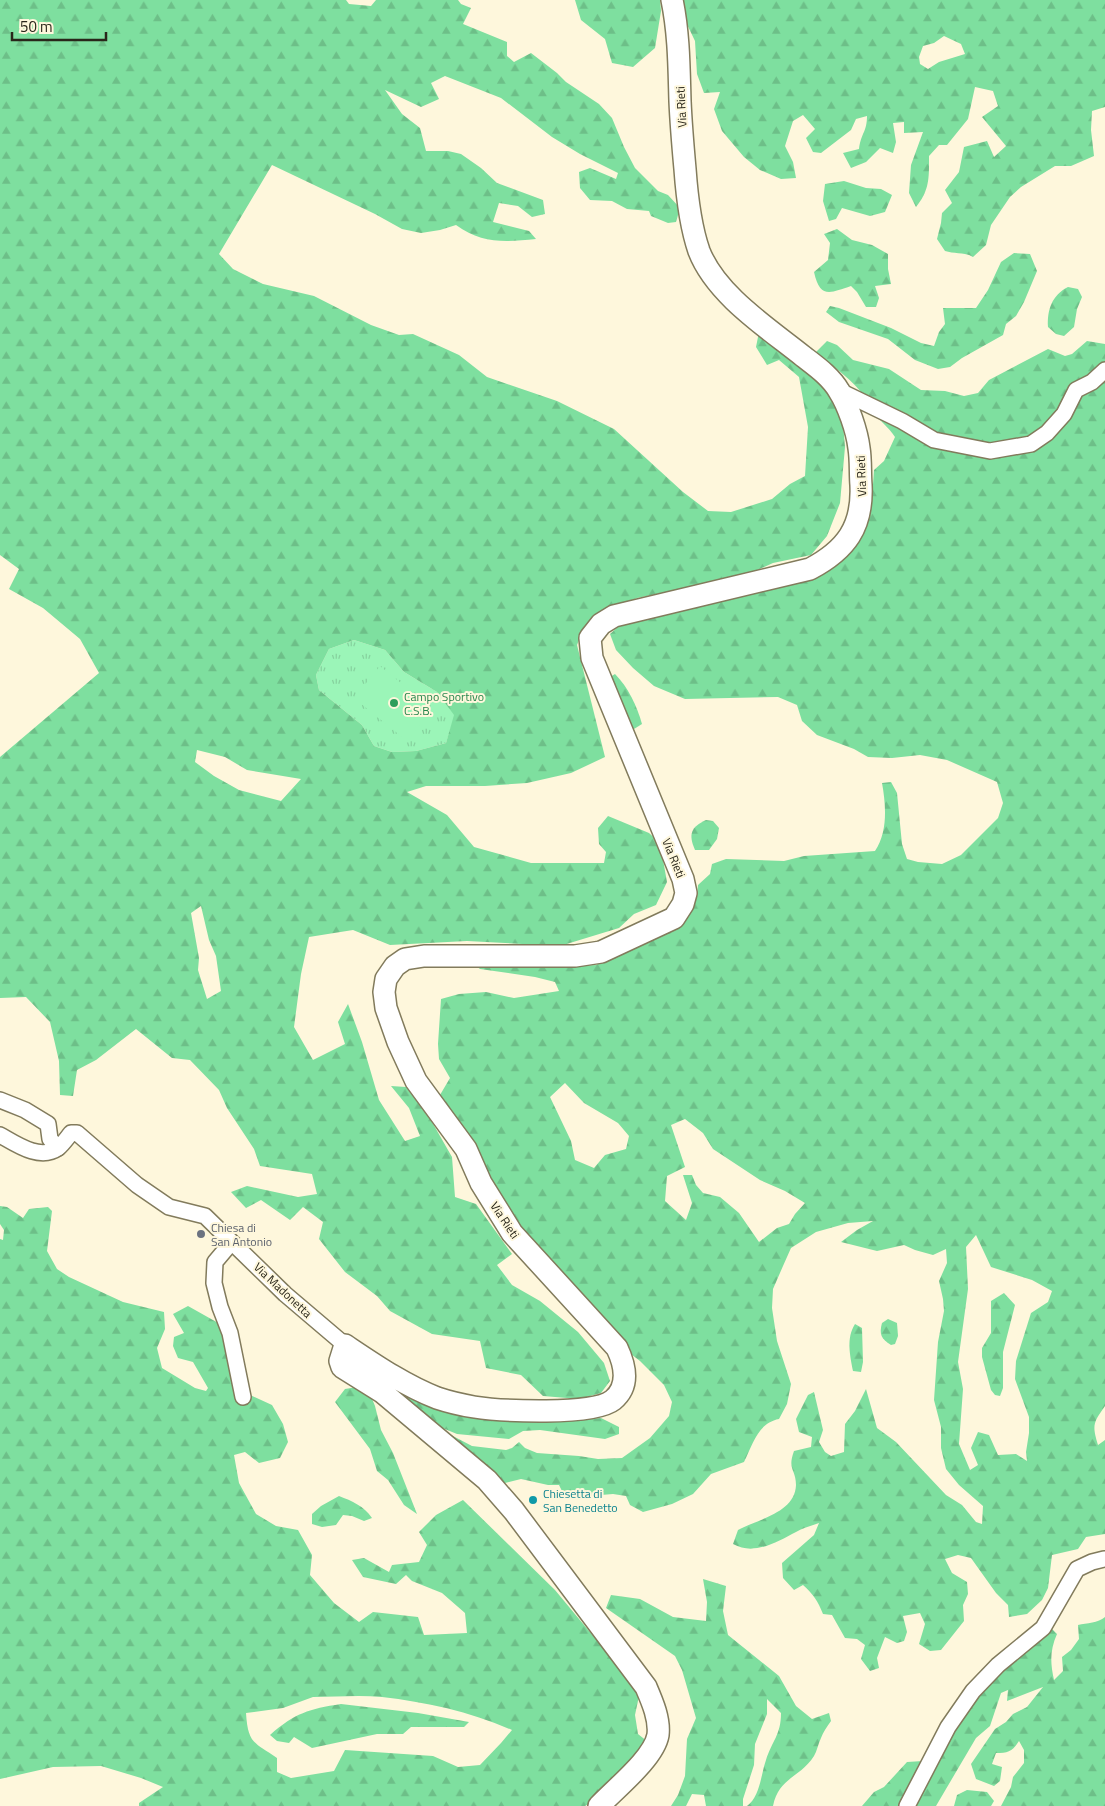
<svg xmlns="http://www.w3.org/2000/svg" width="1105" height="1806" font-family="'Titillium Web',sans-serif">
  <defs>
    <pattern id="grass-tufts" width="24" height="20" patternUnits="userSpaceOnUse" patternTransform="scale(1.25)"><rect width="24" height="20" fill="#9bf5b8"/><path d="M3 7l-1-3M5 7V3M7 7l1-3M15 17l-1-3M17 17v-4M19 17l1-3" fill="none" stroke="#86d29e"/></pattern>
    <pattern id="forest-firs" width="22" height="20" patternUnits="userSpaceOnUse" patternTransform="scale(1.25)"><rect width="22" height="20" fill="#7edf9f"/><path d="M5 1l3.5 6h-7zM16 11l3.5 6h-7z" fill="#6dbf88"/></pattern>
  </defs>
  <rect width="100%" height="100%" fill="#fef7dc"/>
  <path fill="url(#grass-tufts)" d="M354 640 385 650 404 672 437 692 455 715 446 743 416 751 392 752 374 746 362 725 319 690 316 675 329 649Z"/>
  <g fill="url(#forest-firs)" fill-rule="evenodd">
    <path d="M0 0H346L349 4 371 6 376 0H458L461 4 471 8 463 24 507 42V56L514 62 531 53 557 73 566 82 599 104 612 118 624 147 635 168 658 191 668 195 680 208 676 222 668 223 651 216 649 211 627 209 612 201 590 200 580 188 579 172 590 168 616 179 618 173 580 154 552 137 501 98 445 76 431 83 439 99 421 107 385 90 402 114 420 128 426 151H448L461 154 481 168 497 183 543 200 545 214 532 217 518 206 499 203 493 222 529 231 536 239C505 242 482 244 456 225L440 230 421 233 402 229 375 214 272 165 219 254 233 269 263 284 314 296 371 325 399 335 413 334 459 355 487 377 557 401 614 429 683 492 708 511 731 512 772 499 790 484 805 476 808 427 799 377 779 360 767 365 756 347 759 332 819 376 842 412 845 447 840 503 827 536 811 555 773 563 744 576 637 598 597 615 583 630 577 645 605 757 571 773 527 783 485 786H426L407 792 447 815 474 847 531 863H604L606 852 599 844 598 828 608 816 649 833 660 843 667 882 656 905 634 914 619 928 560 946 467 941 390 945 353 930 309 937 301 974 294 1027 313 1060 345 1044 338 1022 348 1004 362 1042 379 1100 405 1141 420 1136 409 1108 391 1086 406 1087 432 1122 452 1157 455 1197 476 1204 512 1254 497 1265 512 1285 540 1301 578 1332 604 1363 610 1381 601 1393 579 1399 543 1396 521 1375 486 1368 480 1341 432 1334 390 1311 377 1296 345 1272 319 1239 323 1222 303 1207 290 1220 261 1200 246 1208 231 1192 247 1186 298 1197 317 1194 312 1174 260 1166 254 1149 227 1108 219 1090 190 1060 172 1058 136 1029 96 1060 77 1070 73 1096 60 1095 59 1061 50 1022 26 997 0 998V757L99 673 80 639 43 608 9 589 19 569 0 555ZM354 640 385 650 404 672 437 692 454 715 446 743 416 751 392 752 374 746 362 725 319 690 316 675 329 649ZM197 750 225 757 247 770 301 779 281 801 239 790 214 776 195 762ZM201 906 209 940 216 956 221 991 207 999 198 970 199 958 191 913Z"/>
    <path d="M575 0H660L661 11 655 48 633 67 612 63 605 39 581 20Z"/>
    <path d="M679 0H1105V107L1092 111 1091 130 1094 156 1071 166H1055L1021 187 1010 197 991 225 986 245 973 257C965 252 954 254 945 251L937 239 941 223 942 213 952 203 945 190 959 172 964 147 987 141 994 157 1006 146 982 117 998 106 993 91 975 87 968 119 947 145H939L929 156C929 177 930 190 916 207L909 193 911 165 923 132 904 133V122L893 123 896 142 893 153 880 148 866 162 851 168 843 153 859 149C861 133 867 132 867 116L856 119 851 130 821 153 813 152 806 138 815 129 803 115 793 121 785 146 793 162 796 178 781 179 760 170 744 157 722 131 714 109 720 92 704 93 697 74 695 41 683 16ZM944 36 961 44 965 54 939 62 928 69 920 64 919 57 923 46 934 43Z"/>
    <path d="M844 181 866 188 881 189 892 195 885 212 870 216 842 208 836 219 829 221 823 201 825 184Z"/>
    <path d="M837 229 852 240 872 245 888 254V269L891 284 875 286 879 298 876 307H866L857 292 851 286C830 293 820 299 814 272L828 260 830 243 824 234Z"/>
    <path d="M1014 253 1030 254 1037 271 1024 302 1016 316 1006 324 1003 335 962 358 950 367 938 369 915 360 888 339 839 322 826 312 830 306 839 308 891 328 921 343 934 346 939 332 945 324 943 308H976L988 290 1001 262Z"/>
    <path d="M1068 287 1078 289 1082 297 1077 309 1074 327 1064 336 1056 334 1048 327C1047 310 1052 295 1068 287Z"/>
    <path d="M827 341 837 345 853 360 889 369 921 390 945 391 964 396 978 393 989 380 1048 349 1065 356 1072 354 1087 341 1105 344V1406C1093 1423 1092 1425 1098 1445L1105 1440V1534L1086 1537 1078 1549 1052 1555 1048 1588 1042 1600 1027 1614 1009 1617 1008 1605 996 1593 971 1558 958 1555 945 1559 952 1573 967 1582 968 1594 963 1605 964 1621 941 1650 930 1651 919 1644 925 1624 920 1613 903 1616 907 1632 904 1641 897 1643 885 1637 877 1658 879 1668 870 1671 861 1659 865 1645 857 1639 845 1638 832 1615 823 1614C818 1601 813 1594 803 1585L794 1590 783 1578 782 1563 814 1535 819 1523C811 1526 803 1528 796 1532 777 1542 754 1556 733 1544L738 1530C758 1519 795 1513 796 1485 796 1469 787 1470 794 1451L811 1447 812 1437 799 1432 796 1419 808 1395 814 1392 823 1430 819 1442 825 1452 831 1456 844 1452 845 1424 855 1411 866 1389 877 1428 896 1442 946 1495 962 1505 976 1522 982 1524 983 1506 959 1485 946 1469 941 1448V1427L934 1400 938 1342 944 1311 943 1299 939 1281 947 1263 946 1249 933 1255 915 1250 904 1245 877 1251 841 1242 857 1230 873 1221 848 1223 816 1232 791 1248 783 1266 773 1289 772 1308 777 1341 791 1384 787 1404 779 1419C758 1423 753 1444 744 1462L711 1474 693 1494 672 1504 643 1512 630 1505 626 1496 613 1494 589 1496 562 1491 559 1485H548L521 1479 505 1483 492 1480 447 1438 451 1435 472 1446 506 1450 512 1448 519 1442 525 1448 537 1453 579 1456 598 1459 622 1458 650 1438 669 1416 672 1402 664 1385 640 1361 623 1348 544 1256 505 1207 441 1113 440 1095 450 1078 439 1059 438 1044 441 999 459 994 486 992 514 998 559 991 555 982 535 977 480 969 472 963H548L579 966 596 965 615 956 686 914 697 896 698 885 710 874 712 864 726 859 784 861 804 856 875 851C888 832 886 805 882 783L891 782 897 793 902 844 907 859 918 862 942 864 961 855 998 818 1003 803 997 782 947 760 920 755 892 758 868 757 854 749 817 735 802 721 797 705 778 697 685 699 654 686 633 668 616 650 610 634 620 625 856 544C872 522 872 497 874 470L884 461 895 437C889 427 878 420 872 410 870 407 869 403 867 400 854 380 833 367 816 352ZM565 1083 584 1103 618 1123 629 1136 626 1149 605 1155 594 1168 575 1160 571 1141 550 1097ZM685 1119 703 1133 713 1149 760 1180 785 1191 805 1203 795 1214 789 1224 777 1228 759 1242 739 1213 720 1197 703 1193 696 1185 692 1175H683L692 1203 686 1220 665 1201 667 1176 685 1167 671 1125ZM976 1235 991 1267 1032 1280 1052 1291 1048 1302 1031 1313 1016 1361 1015 1379 1029 1417V1433L1026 1452 1027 1461 1016 1454 998 1455 989 1435 978 1432 971 1448 978 1465 970 1470 959 1444 963 1389 958 1362 968 1289 966 1247Z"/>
    <path d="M615 674C628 687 637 706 642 724L634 729 625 726 610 677Z"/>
    <path d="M706 820 713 821 719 828 717 839 709 850H695C688 834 691 827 706 820Z"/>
    <path d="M0 1206 7 1207 23 1218 29 1209 48 1207 52 1211 47 1251 57 1269 69 1277 123 1302 164 1312 165 1329 157 1348 162 1368 195 1388 206 1391 208 1388 193 1362 178 1358 173 1346 174 1337 184 1333 173 1314 188 1306 220 1324 248 1394 272 1405 283 1424 288 1442 280 1458 259 1463 245 1452 234 1455 239 1483 256 1514 276 1526 298 1530 312 1555 310 1575 334 1603 359 1622 373 1612 418 1617 424 1635 467 1633 465 1613 442 1593 412 1581 406 1575 396 1584 363 1577 352 1560 364 1558 389 1572 392 1565 419 1562 427 1545 419 1532 436 1515 463 1500 555 1590 623 1672 639 1696 635 1715 638 1734 648 1742 596 1800 585 1806H139V1803L163 1787 141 1778 101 1766 53 1767 0 1779V1239L3 1240 4 1230 0 1224ZM313 1697C335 1697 359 1695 382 1697 426 1702 471 1712 512 1730L501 1743 480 1765 458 1767 433 1756 345 1750 334 1771 291 1778 277 1772V1758C254 1742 248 1744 246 1713L283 1708Z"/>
    <path d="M1004 1293 1015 1305 1003 1352V1388L1000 1396 995 1395 991 1390 982 1357V1348L991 1333V1301Z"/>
    <path d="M888 1319 897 1323 898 1336 895 1344 891 1345C881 1339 879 1334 882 1323Z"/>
    <path d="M855 1324 862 1328 863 1362 861 1372 853 1371C850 1355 846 1338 855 1324Z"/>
    <path d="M389 1379 579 1420 601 1418 619 1427V1434L605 1439 540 1430 523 1431 509 1439 457 1434 435 1425 400 1401Z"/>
    <path d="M357 1387 368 1389 375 1406 381 1430 393 1453 417 1514 404 1505 388 1480 377 1471 370 1449 335 1402 345 1389Z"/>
    <path d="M339 1496C352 1501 364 1506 372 1518L364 1521 352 1516 343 1515 336 1525 322 1527 312 1524V1514L321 1506Z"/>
    <path d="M703 1579 726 1586 723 1611 728 1635 779 1676 796 1706 812 1719 829 1713 831 1721C827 1727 823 1732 821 1738 818 1744 817 1751 814 1756 800 1778 779 1777 773 1806H747C760 1797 761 1774 766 1760 772 1741 781 1735 781 1713L767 1699V1714L755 1744 754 1765 743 1799V1806H706L704 1795 692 1794 686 1806H671L678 1795 685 1776 687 1739 696 1718 682 1670 675 1656 606 1608 611 1595 640 1599 673 1617 706 1621 707 1602Z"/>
    <path d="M1105 1617V1806H1001L1011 1787 1013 1777 1024 1763V1750L1019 1741C1012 1752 1008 1753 996 1753L992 1764 1002 1767 1000 1781 994 1786 976 1779 971 1764 995 1729 1006 1722 1013 1714 1027 1707 1043 1687 1007 1701 1008 1690 1001 1693 990 1726 976 1738 936 1806H862L874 1792 884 1787 907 1762 923 1761 967 1699 1050 1627 1057 1634C1050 1650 1050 1662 1054 1680L1063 1671 1062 1657 1071 1650 1079 1639 1078 1625C1087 1623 1098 1623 1105 1617Z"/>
    <path d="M341 1704 418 1713 469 1722 464 1727H411L403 1734H377L312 1748 294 1737 289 1743 277 1741 270 1735C295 1713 309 1709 341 1704Z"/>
    <path d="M967 1790 987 1792 994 1801 991 1806H954L957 1795Z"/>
  </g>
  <path fill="#9bf5b8" d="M380 666 433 709 407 741 354 698Z"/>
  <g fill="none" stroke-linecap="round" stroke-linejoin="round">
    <g stroke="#827b5c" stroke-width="18">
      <g id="street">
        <path d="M840 391 902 421 934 440 990 451 1031 444 1047 433 1064 414 1076 390 1092 382 1105 370"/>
        <path d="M0 1100 25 1110 48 1124 50 1139 58 1148"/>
        <path d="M0 1135C16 1144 40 1161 58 1148 63 1144 67 1138 71 1133H77L137 1185 169 1207 205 1216 285 1294 345 1345"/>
        <path d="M231 1243 215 1262 214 1283 220 1307 230 1333 243 1397"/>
        <path d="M907 1806 948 1727 973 1691 998 1665 1043 1628 1077 1569 1092 1562 1104 1559"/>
      </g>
    </g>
    <g stroke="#827b5c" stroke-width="24">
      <path id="secondary" d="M599 1806C616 1788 654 1758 658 1735 660 1719 652 1701 646 1687L514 1511 487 1480 382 1392 342 1367 340 1361 345 1345C375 1365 404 1385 437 1398 449 1402 462 1405 474 1407 501 1411 593 1416 613 1400 630 1386 625 1365 617 1348L512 1233 481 1183 466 1149 416 1081 398 1042 386 1008 384 992 386 979 395 966 405 959 424 956H575L601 952 674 918 683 904 686 893 683 879 592 658 590 638 601 624 614 616 810 569C846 550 863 527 861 485 860 473 861 460 859 448 857 431 848 405 839 391 831 377 817 367 804 357 768 328 716 295 699 251 690 225 687 197 685 169 683 147 681 124 680 101 679 67 679 34 672 0"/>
    </g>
    <use href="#street" stroke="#fff" stroke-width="15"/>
    <use href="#secondary" stroke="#fff" stroke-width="21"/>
  </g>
  <circle fill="#2e9e5b" stroke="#fef7dc" stroke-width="2" cx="394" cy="703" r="5"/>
  <circle fill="#6b7280" stroke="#fef7dc" stroke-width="2" cx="201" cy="1234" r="5"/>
  <circle fill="#0f9aa8" stroke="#fef7dc" stroke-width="2" cx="533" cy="1500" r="5"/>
  <g text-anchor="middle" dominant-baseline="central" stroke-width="4" stroke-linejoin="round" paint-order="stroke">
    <g font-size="12" fill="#29261a" stroke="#fef7dc">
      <text transform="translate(681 107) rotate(-93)">Via Rieti</text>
      <text transform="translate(861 476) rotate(-92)">Via Rieti</text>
      <text transform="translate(674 858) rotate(68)">Via Rieti</text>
      <text transform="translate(505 1220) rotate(56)">Via Rieti</text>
      <text transform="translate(283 1290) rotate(43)">Via Madonetta</text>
    </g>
    <g font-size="12" fill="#27864d" stroke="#fef7dc" text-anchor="start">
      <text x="404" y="696">Campo Sportivo<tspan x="404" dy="14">C.S.B.</tspan></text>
    </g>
    <g font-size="12" fill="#5b616d" stroke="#fef7dc" text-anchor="start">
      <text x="211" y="1227">Chiesa di<tspan x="211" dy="14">San Antonio</tspan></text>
    </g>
    <g font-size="12" fill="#0d838f" stroke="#fef7dc" text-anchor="start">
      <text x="543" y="1493">Chiesetta di<tspan x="543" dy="14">San Benedetto</tspan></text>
    </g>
  </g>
  <path d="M12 32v8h94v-8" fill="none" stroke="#29261a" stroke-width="2.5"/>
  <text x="20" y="32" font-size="15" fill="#29261a" stroke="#fef7dc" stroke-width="4" paint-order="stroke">50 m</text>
</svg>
